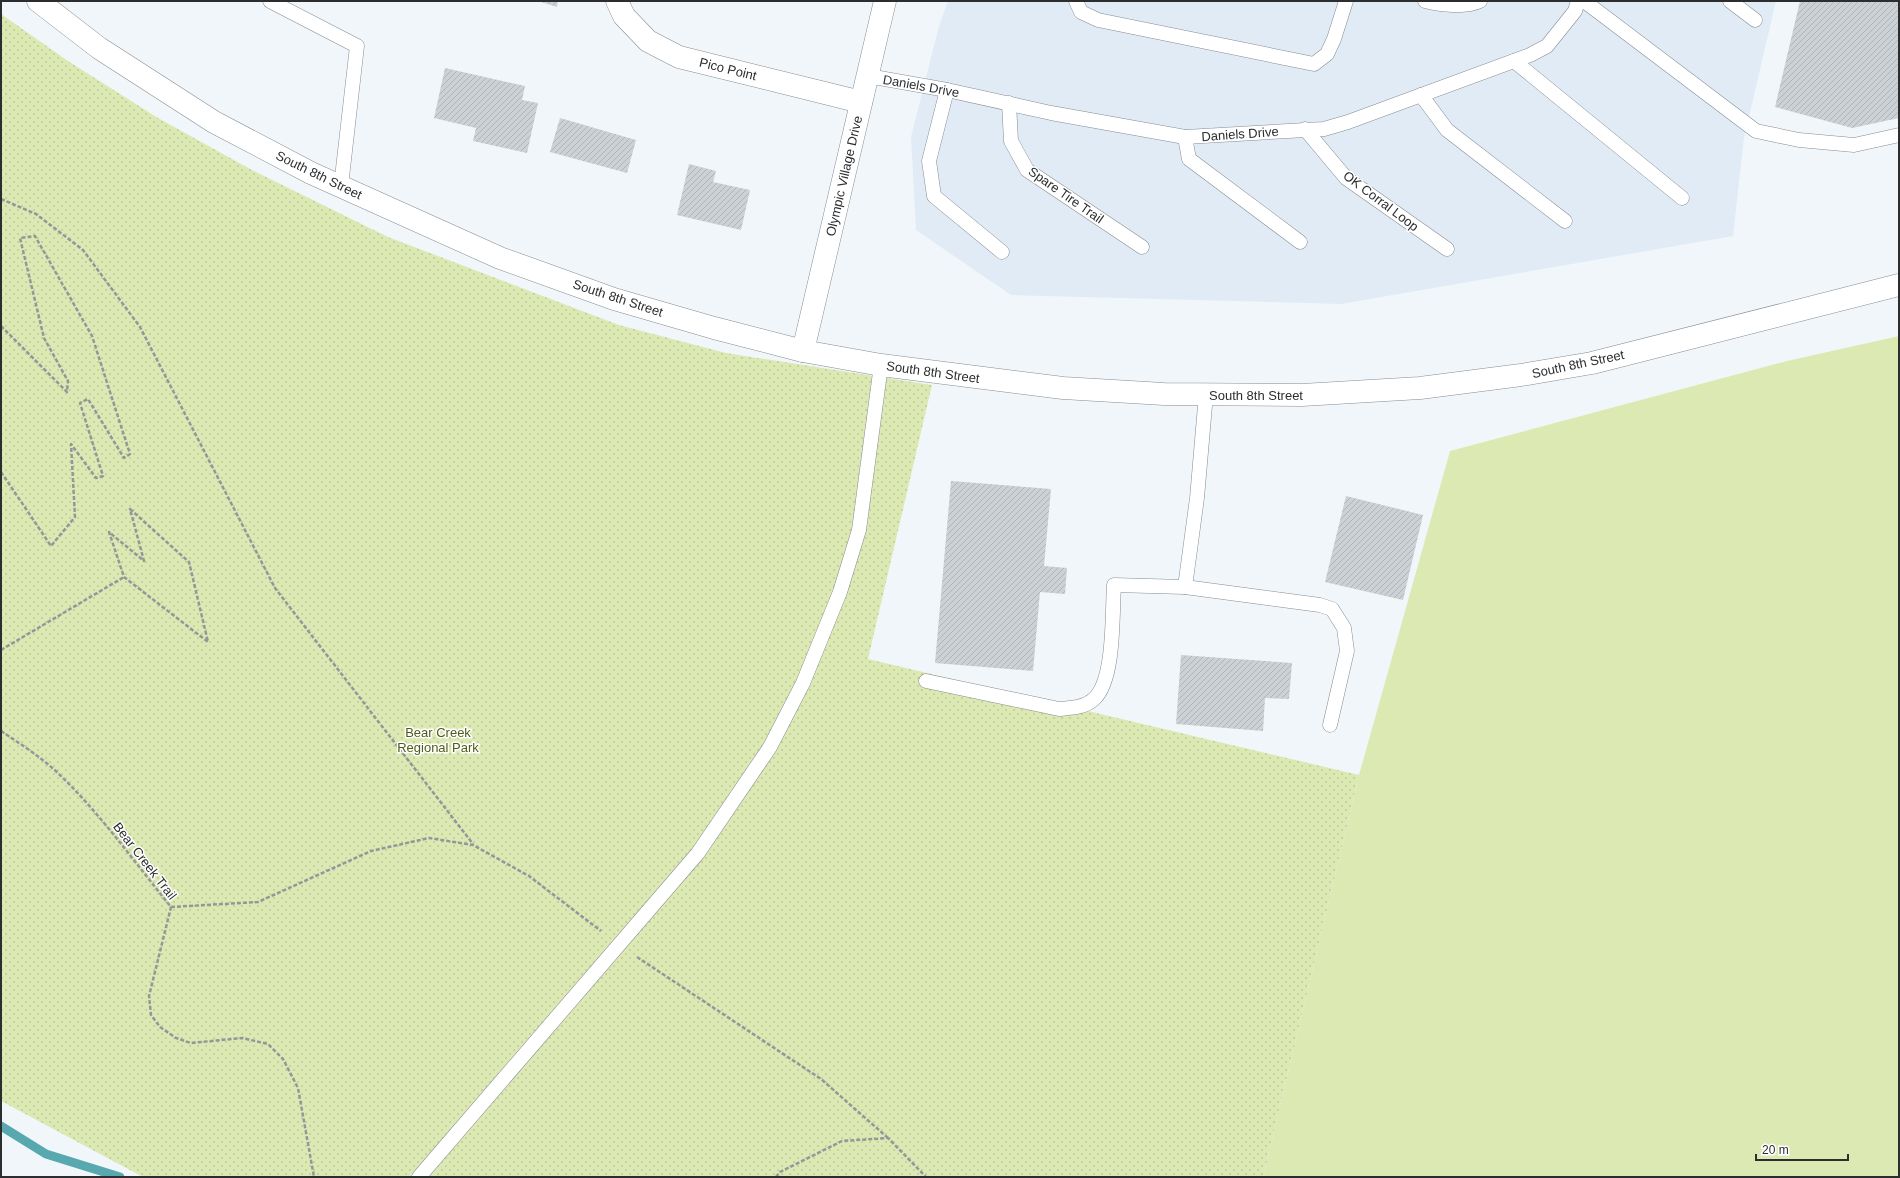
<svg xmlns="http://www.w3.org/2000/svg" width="1900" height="1178" font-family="Helvetica,sans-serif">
  <defs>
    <pattern id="park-dots" width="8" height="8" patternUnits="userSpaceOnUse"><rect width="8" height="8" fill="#dde9b3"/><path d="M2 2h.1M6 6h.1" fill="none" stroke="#bec89a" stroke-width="1.8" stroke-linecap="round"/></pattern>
    <pattern id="building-hatch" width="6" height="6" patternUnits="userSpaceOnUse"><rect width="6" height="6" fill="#ccd1d6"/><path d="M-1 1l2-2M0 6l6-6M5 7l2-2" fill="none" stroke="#afb4b8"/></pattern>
  </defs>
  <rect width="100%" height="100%" fill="#f1f6fb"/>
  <path fill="#e0ebf6" d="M948 1H1776L1744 138 1733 236 1341 304 1011 295 916 230 911 137 939 26Z"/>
  <path fill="#dde9b3" d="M1899 336V1177H1263L1359 775 1450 451 1787 361Z"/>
  <path fill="url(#park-dots)" d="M1 14 68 61 158 118 252 170 388 237 619 325 726 353 932 385 868 659 1359 775 1263 1177H143L1 1101Z"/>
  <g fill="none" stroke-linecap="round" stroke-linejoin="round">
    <path stroke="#58a9af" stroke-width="9" d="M1 1126 46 1154 120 1177"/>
  </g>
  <g fill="url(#building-hatch)">
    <path d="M538 1H558L557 7Z"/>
    <path d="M1800 1H1899V118L1852 128 1775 107Z"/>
    <path d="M445 68 525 86 522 100 538 103 527 153 473 141 476 128 434 118Z"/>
    <path d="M560 118 636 140 627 173 550 152Z"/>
    <path d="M689 164 716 171 713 182 750 190 741 230 677 215Z"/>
    <path d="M951 481 1051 489 1044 566 1067 568 1065 594 1040 592 1033 671 935 663Z"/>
    <path d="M1346 496 1423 515 1403 600 1325 582Z"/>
    <path d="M1181 655 1292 663 1289 699 1265 698 1263 731 1176 724Z"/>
  </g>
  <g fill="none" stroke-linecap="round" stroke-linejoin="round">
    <g stroke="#878c90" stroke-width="15">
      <g id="service">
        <path d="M270 1 357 46 341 186"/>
        <path d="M1076 1 1081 12 1098 20 1314 64 1327 54 1334 39 1346 1"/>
        <path d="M1425 1C1441 5 1465 8 1480 1"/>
        <path d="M1584 1 1756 131 1799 140 1854 145 1899 135"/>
        <path d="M1730 1 1755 20"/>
        <path d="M1514 61 1682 198"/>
        <path d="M868 76 947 90 1051 113 1185 137 1324 129 1348 122 1530 55 1547 46 1575 11 1578 1"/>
        <path d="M947 90 929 161 934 196 1002 252"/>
        <path d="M1421 95 1447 130 1565 221"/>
        <path d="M1009 103 1011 141 1027 170 1142 247"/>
        <path d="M1305 129 1346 178 1447 249"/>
        <path d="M1185 137 1189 159 1300 242"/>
        <path d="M1185 587 1320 605 1332 609 1344 628 1347 651 1330 725"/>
        <path d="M926 681 1059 709C1071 708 1084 708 1094 699 1115 680 1112 614 1114 585L1185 587 1197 498 1206 394"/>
        <path d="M419 1177 698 853 770 747 803 683 840 592 859 530 881 365"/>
      </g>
    </g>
    <g stroke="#878c90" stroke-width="23">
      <g id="minor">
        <path d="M617 1 624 16 648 41 679 57 861 102"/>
        <path d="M803 351 885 1"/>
      </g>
    </g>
    <g stroke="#878c90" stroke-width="23">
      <path id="secondary" d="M38 1 99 48 214 122 311 173 500 258 614 299 714 328 803 351 881 365 1063 388 1164 394 1302 395 1420 388 1521 375 1592 363 1899 285"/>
    </g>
    <g stroke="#93979a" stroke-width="2.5" stroke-dasharray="4 2" stroke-linecap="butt">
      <path d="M1 199 36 214 83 250 140 327 275 588 473 844"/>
      <path d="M1 326 67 392 68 381 44 338 20 238 35 236 92 336 130 454 124 458 88 399 80 403 103 476 96 478 71 444 75 517 51 546 1 472"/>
      <path d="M130 509 189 562 208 642 124 577 109 532 144 561Z"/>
      <path d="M1 650 124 577"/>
      <path d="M1 731C22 745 44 759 62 777 102 816 136 864 171 907L149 996 151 1015 160 1027 176 1038 191 1043 242 1038 268 1044 283 1059 298 1088 314 1177"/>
      <path d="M171 907 258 902 371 851 429 838 473 845 529 876 601 931"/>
      <path d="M637 957 821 1079 888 1138"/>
      <path d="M776 1177 780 1172 842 1141 888 1138 926 1177"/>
    </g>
    <use href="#service" stroke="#fff" stroke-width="14"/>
    <use href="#minor" stroke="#fff" stroke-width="22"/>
    <use href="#secondary" stroke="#fff" stroke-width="22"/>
  </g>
  <g text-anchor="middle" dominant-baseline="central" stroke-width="3" stroke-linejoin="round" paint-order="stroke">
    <g font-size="13" fill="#2b2d2f" stroke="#fff">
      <text transform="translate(728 69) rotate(14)">Pico Point</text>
      <text transform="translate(921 86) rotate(10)">Daniels Drive</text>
      <text transform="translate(1240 134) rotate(-4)">Daniels Drive</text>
      <text transform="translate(319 175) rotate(26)">South 8th Street</text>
      <text transform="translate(844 176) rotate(-77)">Olympic Village Drive</text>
      <text transform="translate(1066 195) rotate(35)">Spare Tire Trail</text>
      <text transform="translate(1381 201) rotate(37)">OK Corral Loop</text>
      <text transform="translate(618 298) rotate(18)">South 8th Street</text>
      <text transform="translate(1578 364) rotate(-12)">South 8th Street</text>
      <text transform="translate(933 372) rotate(8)">South 8th Street</text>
      <text x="1256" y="395">South 8th Street</text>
      <text transform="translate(145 861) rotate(52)">Bear Creek Trail</text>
    </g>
    <g font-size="13" fill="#515b1b" stroke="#fff">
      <text x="438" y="732">Bear Creek<tspan x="438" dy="15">Regional Park</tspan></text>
    </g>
  </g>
  <rect width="1900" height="1178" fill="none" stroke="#2b2d2f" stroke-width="4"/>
  <path d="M1756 1154v6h92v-6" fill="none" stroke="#2b2d2f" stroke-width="2"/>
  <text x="1762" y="1154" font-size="12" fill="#2b2d2f" stroke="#ffffff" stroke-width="3" paint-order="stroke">20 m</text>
</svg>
